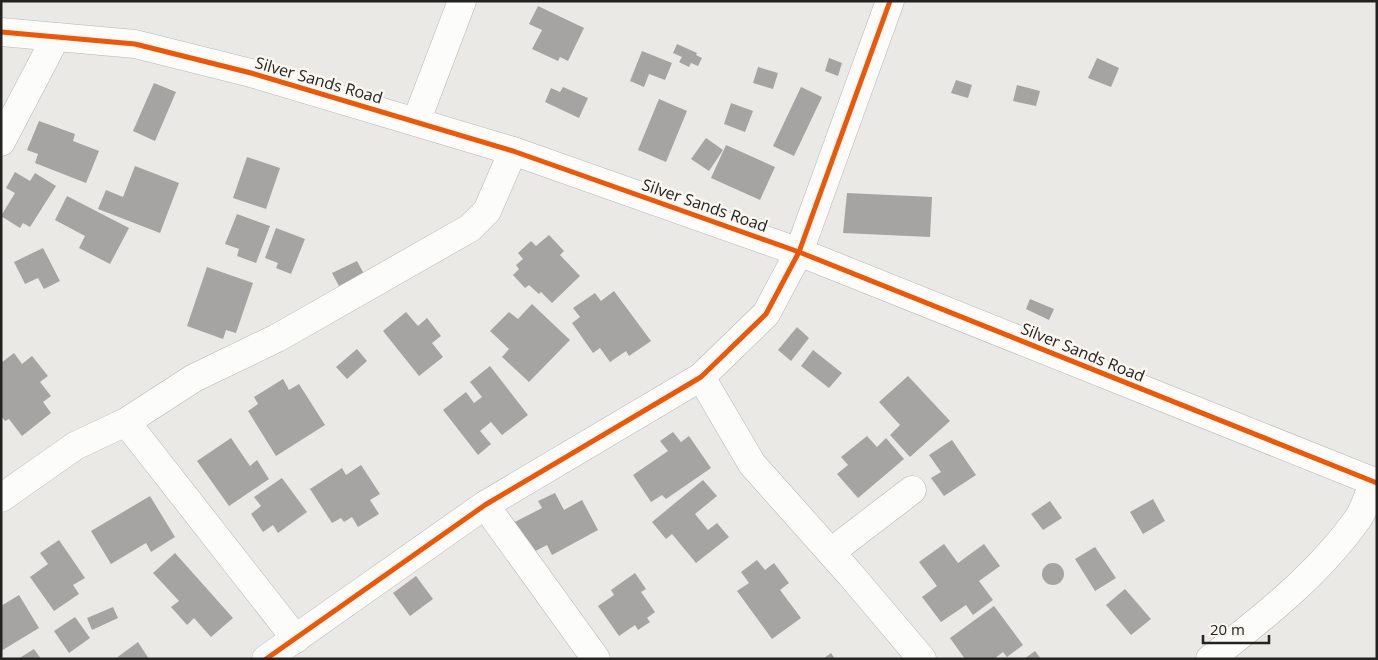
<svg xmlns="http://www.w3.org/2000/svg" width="1378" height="660" font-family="'Open Sans',sans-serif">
  <rect width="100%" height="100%" fill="#ebe9e5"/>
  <g fill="#a5a4a3">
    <path d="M538 6 584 28 568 61 560 57 558 61 532 49 542 30 529 24Z"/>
    <path d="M677 44 697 53 696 55 702 58 698 66 691 63 689 67 679 62 682 57 673 53Z"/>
    <path d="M642 51 672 63 665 80 649 74 644 87 630 81Z"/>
    <path d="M829 58 842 63 838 76 825 71Z"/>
    <path d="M1097 58 1119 68 1111 87 1088 78Z"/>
    <path d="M758 67 778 73 773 89 753 83Z"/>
    <path d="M956 80 972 85 968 98 951 93Z"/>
    <path d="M154 83 176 92 155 141 133 131Z"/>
    <path d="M1017 85 1040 91 1036 106 1013 101Z"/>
    <path d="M563 87 588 98 579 118 545 102 551 88 560 92Z"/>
    <path d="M801 87 822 97 794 156 773 146Z"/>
    <path d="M659 99 687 111 666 162 638 150Z"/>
    <path d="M731 103 753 111 745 132 724 124Z"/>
    <path d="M39 121 75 134 73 141 99 151 86 183 35 163 38 154 27 150Z"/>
    <path d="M706 138 723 150 709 171 691 159Z"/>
    <path d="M726 145 775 167 760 200 711 178Z"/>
    <path d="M247 157 280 168 266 209 233 198Z"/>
    <path d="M135 166 179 183 160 233 98 209 106 190 123 197Z"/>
    <path d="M15 172 30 181 35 173 56 186 30 227 23 223 20 228 1 216 15 193 6 188Z"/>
    <path d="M847 193 932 197 930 237 843 233Z"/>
    <path d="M67 196 129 228 110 264 79 248 85 236 55 220Z"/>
    <path d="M237 214 270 226 256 263 237 256 239 249 225 244Z"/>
    <path d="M276 228 305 239 291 274 276 268 278 263 265 258Z"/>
    <path d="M549 235 564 251 560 255 580 276 552 303 541 292 539 294 529 285 525 288 513 275 519 269 516 265 523 259 518 253 531 241 536 246Z"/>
    <path d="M43 248 60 281 44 289 38 278 25 284 14 262Z"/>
    <path d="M357 261 364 274 339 286 332 273Z"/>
    <path d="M207 267 253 283 236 333 226 330 223 339 187 326Z"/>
    <path d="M614 291 651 341 629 356 626 351 610 362 600 348 593 353 572 323 580 317 573 308 595 293 601 301Z"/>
    <path d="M1030 299 1054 309 1049 320 1026 309Z"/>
    <path d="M532 304 570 340 529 382 502 357 509 349 490 331 509 312 518 319Z"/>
    <path d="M406 312 418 326 427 318 441 336 432 343 443 357 419 376 383 331Z"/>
    <path d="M797 327 809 338 791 361 778 350Z"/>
    <path d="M357 349 367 361 347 379 336 367Z"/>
    <path d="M813 350 842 373 829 388 801 366Z"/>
    <path d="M14 353 22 364 32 356 48 376 40 382 51 396 43 402 51 413 22 436 9 419 5 421 1 416V363Z"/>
    <path d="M490 366 528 415 502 435 491 422 480 431 491 444 478 455 443 410 466 392 474 403 482 397 470 382Z"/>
    <path d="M908 376 950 421 910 457 890 435 900 425 879 402Z"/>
    <path d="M283 379 289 390 299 384 325 425 276 456 248 411 258 404 254 397Z"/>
    <path d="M673 432 681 442 689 436 711 468 666 499 662 495 651 502 633 475 668 451 660 441Z"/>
    <path d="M867 436 877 447 886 438 904 459 858 498 837 474 848 465 841 457Z"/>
    <path d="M231 438 250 466 257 460 269 479 229 506 197 461Z"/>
    <path d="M952 440 976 475 944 496 931 478 941 472 929 455Z"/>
    <path d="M361 465 380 494 370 500 379 514 358 527 352 517 344 522 341 518 332 523 310 489 342 468 346 475Z"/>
    <path d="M282 478 307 512 278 533 273 525 263 532 251 514 261 506 254 497Z"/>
    <path d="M703 480 717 496 695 514 708 530 717 523 729 537 696 563 672 534 666 539 652 522Z"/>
    <path d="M555 493 564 510 582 500 598 530 552 555 547 545 526 556 509 525 542 508 538 501Z"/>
    <path d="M150 496 175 537 151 552 146 543 111 564 91 531Z"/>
    <path d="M1153 499 1165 521 1143 534 1130 512Z"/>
    <path d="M1050 501 1062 518 1043 530 1031 514Z"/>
    <path d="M59 540 85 578 73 585 79 594 54 611 30 577 48 564 40 553Z"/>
    <path d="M944 544 958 563 984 544 1000 566 979 581 993 600 973 615 966 605 941 622 922 597 937 586 919 562Z"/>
    <path d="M1095 547 1116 578 1095 591 1075 559Z"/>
    <path d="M175 553 233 618 211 637 194 618 187 625 171 607 179 601 153 573Z"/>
    <path d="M757 560 765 570 774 563 789 583 780 590 801 618 772 639 737 591 749 583 741 572Z"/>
    <circle cx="1053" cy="574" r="11"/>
    <path d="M635 573 646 589 641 592 655 612 647 618 650 622 638 630 635 625 619 636 598 606 614 595 611 590Z"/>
    <path d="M416 576 433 599 410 616 393 593Z"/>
    <path d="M1125 589 1151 619 1131 635 1106 605Z"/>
    <path d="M19 595 39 628 1 651V606Z"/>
    <path d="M994 606 1023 645 1007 657 1003 652 994 659H965L950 638Z"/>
    <path d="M113 607 118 618 92 630 87 618Z"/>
    <path d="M75 617 90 638 69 653 54 631Z"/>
    <path d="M138 642 149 659H115Z"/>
    <path d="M34 649 41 659H18Z"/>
    <path d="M1035 651 1041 659H1024Z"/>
    <path d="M831 653 835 659H823Z"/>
  </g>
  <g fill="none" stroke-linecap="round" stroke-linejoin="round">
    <g stroke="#b8b6b4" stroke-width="29">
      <g id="minor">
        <path d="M1 32 135 44 251 73 513 151 799 252 1377 483"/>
        <path d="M416 122 462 1"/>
        <path d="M1 142 56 37"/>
        <path d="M701 377 752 464 850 574 922 659"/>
        <path d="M126 422 296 639"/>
        <path d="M1 498 75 446 126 422 194 378 277 338 470 228 487 211 513 151"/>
        <path d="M485 505 596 659"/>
        <path d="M831 552 912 490"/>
        <path d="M266 659 485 505 701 377 766 314 799 252 890 1"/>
        <path d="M1210 659C1264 617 1320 573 1359 517 1365 507 1369 493 1374 482"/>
      </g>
    </g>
    <use href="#minor" stroke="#fcfcfb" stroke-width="28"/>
    <g stroke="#fbf7f0" stroke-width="8">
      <g id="cycleway">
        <path d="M1 32 135 44 251 73 513 151 799 252 1377 483"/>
        <path d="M266 659 485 505 701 377 766 314 799 252 890 1"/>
      </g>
    </g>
    <use href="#cycleway" stroke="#e8590c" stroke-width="5"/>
  </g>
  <g text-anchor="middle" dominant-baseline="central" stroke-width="5" stroke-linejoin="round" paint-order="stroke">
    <g font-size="16" fill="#232220" stroke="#fbf7f0">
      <text transform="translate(319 80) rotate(16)">Silver Sands Road</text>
      <text transform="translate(705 205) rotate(19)">Silver Sands Road</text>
      <text transform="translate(1083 352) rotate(22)">Silver Sands Road</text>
    </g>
  </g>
  <rect width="1378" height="660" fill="none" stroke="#232220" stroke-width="5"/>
  <path d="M1203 635v8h66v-8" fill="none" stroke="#232220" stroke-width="2.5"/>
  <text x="1210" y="635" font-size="15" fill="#232220" stroke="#fbf7f0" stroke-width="4" paint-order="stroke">20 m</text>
</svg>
